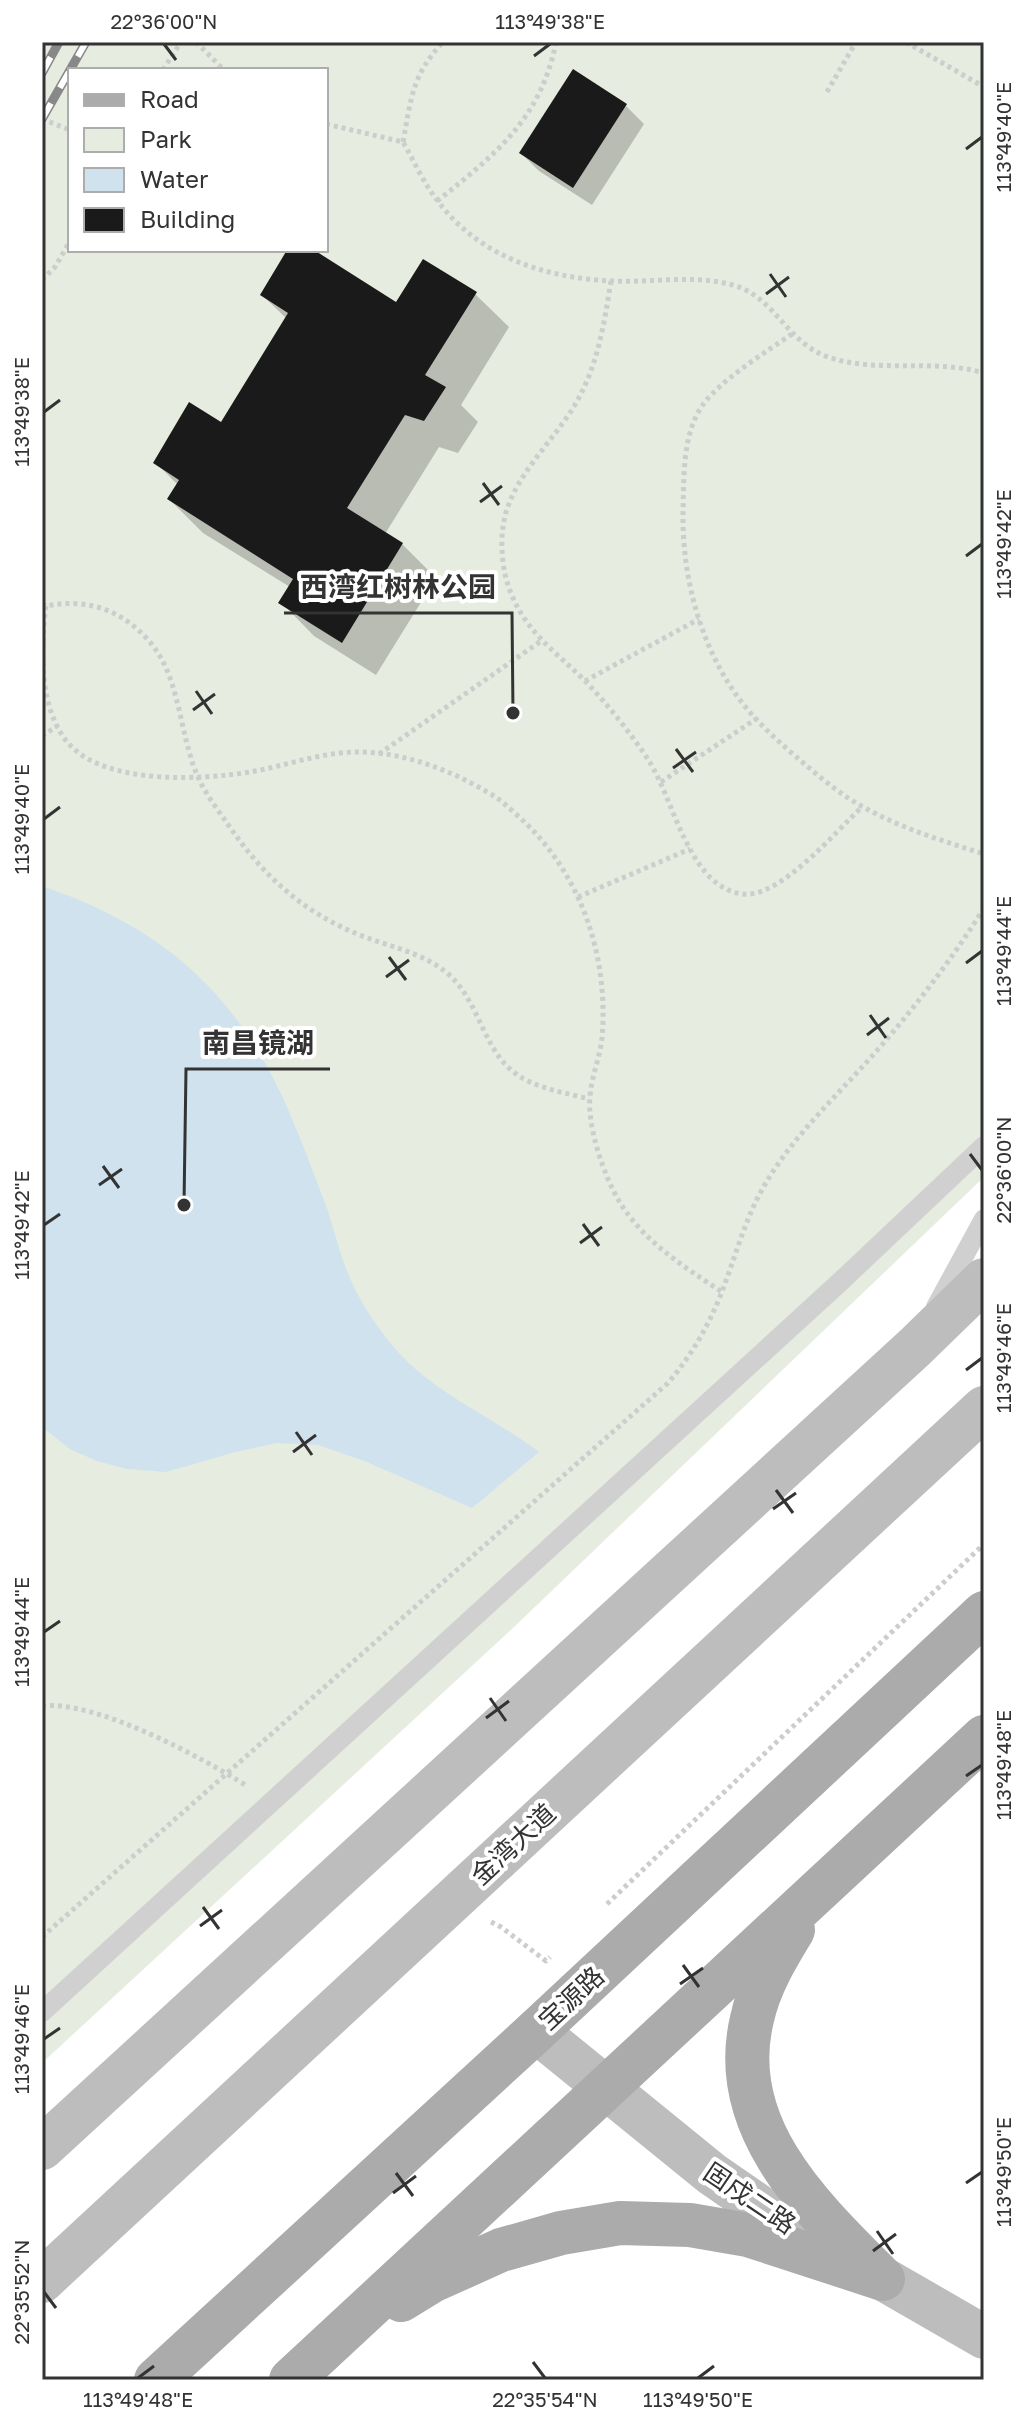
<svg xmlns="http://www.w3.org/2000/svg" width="1026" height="2422" font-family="'Golos Text','Noto Sans SC',sans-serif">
  <rect width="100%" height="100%" fill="#fff"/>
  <path fill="#e6ecdf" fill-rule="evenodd" d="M42 42H984V1177L514 1627 42 2063ZM70 70H326V250H70Z"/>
  <path fill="#cfe2ee" d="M42 886C141 920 212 970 265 1063 290 1107 307 1156 325 1203 334 1227 339 1254 350 1278 359 1300 373 1321 388 1340 427 1391 489 1414 539 1452L472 1508 367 1462 318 1445 276 1443 232 1453 166 1472 127 1469 97 1461 70 1449 42 1427Z"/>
  <g fill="#0003">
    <path d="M626 106 644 124 592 205 539 171 521 153Z"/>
    <path d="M290 250H310L397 305 475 294 509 327 461 405 478 422 458 453 439 447 385 534 402 544 436 578 376 675 314 636 281 602 290 587 203 533 169 499 178 485 155 462 222 425 287 319 262 295Z"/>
  </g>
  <g fill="#1a1a1a">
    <path d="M573 69 627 104 573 188 519 153Z"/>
    <path d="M287 250H314L396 302 423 259 477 292 425 375 446 387 424 421 405 415 347 508 403 543 342 643 278 603 293 579 167 499 179 480 153 463 189 402 221 422 288 313 260 295Z"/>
  </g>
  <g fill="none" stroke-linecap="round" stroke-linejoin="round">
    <g stroke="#cdcdcd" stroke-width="5" stroke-dasharray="4 4" stroke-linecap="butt">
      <path d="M196 42 224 70"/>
      <path d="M906 42 984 87"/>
      <path d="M163 70 181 42"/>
      <path d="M827 92 856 42"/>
      <path d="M42 119 70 130"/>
      <path d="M326 124 403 142C414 161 423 182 437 200 478 256 544 278 612 281 652 283 693 274 733 285 774 296 787 343 828 357 878 374 933 358 984 373"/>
      <path d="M403 142C411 99 412 75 443 42"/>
      <path d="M437 201C495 155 541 119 556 42"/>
      <path d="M42 280 55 267 70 241"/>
      <path d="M611 281C604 324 598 365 576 403 553 443 509 479 503 527 500 547 503 575 511 593 526 632 556 652 584 680 605 701 633 736 649 761 674 800 689 887 742 894 780 899 836 831 862 807"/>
      <path d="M792 334C766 352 720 380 702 406 682 435 684 479 683 512 682 577 700 644 737 696 755 721 779 742 801 761 821 778 842 796 865 808 903 829 943 841 984 854"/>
      <path d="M42 604 46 606C86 598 121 609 149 641 181 677 179 735 198 777 205 793 217 809 227 823 263 876 304 914 365 937 394 948 423 953 447 973 478 999 482 1044 510 1069 531 1088 563 1092 589 1099"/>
      <path d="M46 606C40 649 39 712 70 745 107 785 201 780 250 772 285 766 322 752 357 752 406 752 453 771 494 796 502 801 509 808 517 815 580 871 609 954 602 1038 600 1058 591 1077 590 1097 587 1126 604 1176 619 1201 644 1242 683 1266 722 1292"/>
      <path d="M585 681 699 619"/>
      <path d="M42 736 57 726"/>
      <path d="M379 754 541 641"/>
      <path d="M661 782 756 719"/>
      <path d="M578 897 690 849"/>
      <path d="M42 1706C96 1700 201 1757 247 1786"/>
      <path d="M607 1904 984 1544"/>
      <path d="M491 1922 501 1927 546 1961 550 1957"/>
      <path d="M42 1937 668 1383C691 1356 708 1327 721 1294 736 1256 745 1217 767 1181 793 1138 831 1101 865 1064 909 1015 949 964 984 908"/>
    </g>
    <g stroke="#d0d0d0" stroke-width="20">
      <path d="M936 1307 984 1219"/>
      <path d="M42 2012 840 1282 984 1146"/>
    </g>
    <g stroke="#bdbdbd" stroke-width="44">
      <path d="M536 2031 712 2174 764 2210 984 2337"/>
      <path d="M42 2148 914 1348 984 1280"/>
      <path d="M42 2281 984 1408"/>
    </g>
    <g stroke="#ababab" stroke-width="44">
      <path d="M793 1930C776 1958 759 1986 752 2019 726 2126 810 2206 879 2275"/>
      <path d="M401 2300 432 2281 501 2250 561 2233 620 2223 690 2225 748 2235 883 2279"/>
      <path d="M156 2380 536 2031 984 1613"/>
      <path d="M291 2380 984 1737"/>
    </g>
    <g stroke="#888" stroke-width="9">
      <g id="rail">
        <path d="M42 73 59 42"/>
        <path d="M42 119 86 42"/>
      </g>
    </g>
    <use href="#rail" stroke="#fff" stroke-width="6" stroke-dasharray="18" stroke-linecap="butt"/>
  </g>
  <path fill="none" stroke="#333" stroke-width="3" d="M164 44 176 60M534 56 550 44M966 149 982 137M770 274 786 297M766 294 789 277M44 412 60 400M483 483 499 505M480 502 502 486M966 556 982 544M196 691 212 714M193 710 215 694M676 749 693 772M673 768 696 752M44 819 60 807M389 957 406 980M966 963 982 951M386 977 409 960M870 1015 886 1038M867 1035 889 1018M970 1154 982 1170M103 1166 119 1188M99 1185 122 1169M583 1224 599 1246M44 1225 60 1214M580 1243 602 1227M966 1370 982 1358M296 1432 312 1455M293 1452 316 1435M776 1490 793 1513M773 1509 796 1493M44 1632 60 1621M490 1698 506 1721M486 1718 509 1701M966 1776 982 1765M203 1907 219 1929M200 1926 222 1910M683 1965 699 1987M680 1984 703 1968M44 2039 60 2028M396 2173 413 2196M966 2183 982 2172M393 2193 416 2176M877 2231 893 2254M873 2251 896 2234M44 2292 56 2308M533 2362 545 2378M138 2378 154 2366M698 2378 714 2366"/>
  <g text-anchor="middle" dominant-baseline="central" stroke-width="8" stroke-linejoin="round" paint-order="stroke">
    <g font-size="26" fill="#333" stroke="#fff">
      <text transform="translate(513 1844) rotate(-43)">金湾大道</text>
      <text transform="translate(571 1998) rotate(-43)">宝源路</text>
      <text transform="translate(750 2198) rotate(34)">固戍二路</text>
    </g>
  </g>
  <path fill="none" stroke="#333" stroke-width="3" d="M513 713L512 613H284M184 1205L186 1069H330"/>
  <g fill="#333" stroke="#fff" stroke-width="3">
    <circle cx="513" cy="713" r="8"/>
    <circle cx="184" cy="1205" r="8"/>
  </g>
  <g font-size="28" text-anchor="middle" font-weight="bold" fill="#333" stroke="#fff" stroke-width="8" stroke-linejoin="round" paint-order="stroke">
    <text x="398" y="597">西湾红树林公园</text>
    <text x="258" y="1053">南昌镜湖</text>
  </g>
  <rect width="1026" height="2422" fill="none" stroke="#ffffff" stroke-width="88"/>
  <rect x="68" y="68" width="260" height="184" fill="#ffffff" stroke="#adadad" stroke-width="2"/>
  <rect x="84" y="94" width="40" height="12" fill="#ababab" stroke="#adadad" stroke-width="2"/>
  <text x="140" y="108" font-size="24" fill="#333333">Road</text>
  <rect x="84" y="128" width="40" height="24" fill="#e6ecdf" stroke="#adadad" stroke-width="2"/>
  <text x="140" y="148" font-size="24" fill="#333333">Park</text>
  <rect x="84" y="168" width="40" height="24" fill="#cfe2ee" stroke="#adadad" stroke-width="2"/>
  <text x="140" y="188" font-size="24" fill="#333333">Water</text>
  <rect x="84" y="208" width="40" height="24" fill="#1a1a1a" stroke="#adadad" stroke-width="2"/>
  <text x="140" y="228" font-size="24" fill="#333333">Building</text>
  <rect x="44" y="44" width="938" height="2334" fill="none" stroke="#333" stroke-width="3"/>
  <g font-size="20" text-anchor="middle" fill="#333">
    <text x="164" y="29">22°36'00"N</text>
    <text x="550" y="29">113°49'38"E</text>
    <text transform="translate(1004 137) rotate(-90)" y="7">113°49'40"E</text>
    <text transform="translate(22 412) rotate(-90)" y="7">113°49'38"E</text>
    <text transform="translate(1004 544) rotate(-90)" y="7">113°49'42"E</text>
    <text transform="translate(22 819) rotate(-90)" y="7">113°49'40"E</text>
    <text transform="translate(1004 951) rotate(-90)" y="7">113°49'44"E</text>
    <text transform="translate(1004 1170) rotate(-90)" y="7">22°36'00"N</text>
    <text transform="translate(22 1225) rotate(-90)" y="7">113°49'42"E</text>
    <text transform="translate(1004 1358) rotate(-90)" y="7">113°49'46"E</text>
    <text transform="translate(22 1632) rotate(-90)" y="7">113°49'44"E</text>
    <text transform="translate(1004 1765) rotate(-90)" y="7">113°49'48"E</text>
    <text transform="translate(22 2039) rotate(-90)" y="7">113°49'46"E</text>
    <text transform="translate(1004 2172) rotate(-90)" y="7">113°49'50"E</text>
    <text transform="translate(22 2292) rotate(-90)" y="7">22°35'52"N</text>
    <text x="138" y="2407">113°49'48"E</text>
    <text x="545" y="2407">22°35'54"N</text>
    <text x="698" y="2407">113°49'50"E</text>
  </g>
</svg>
